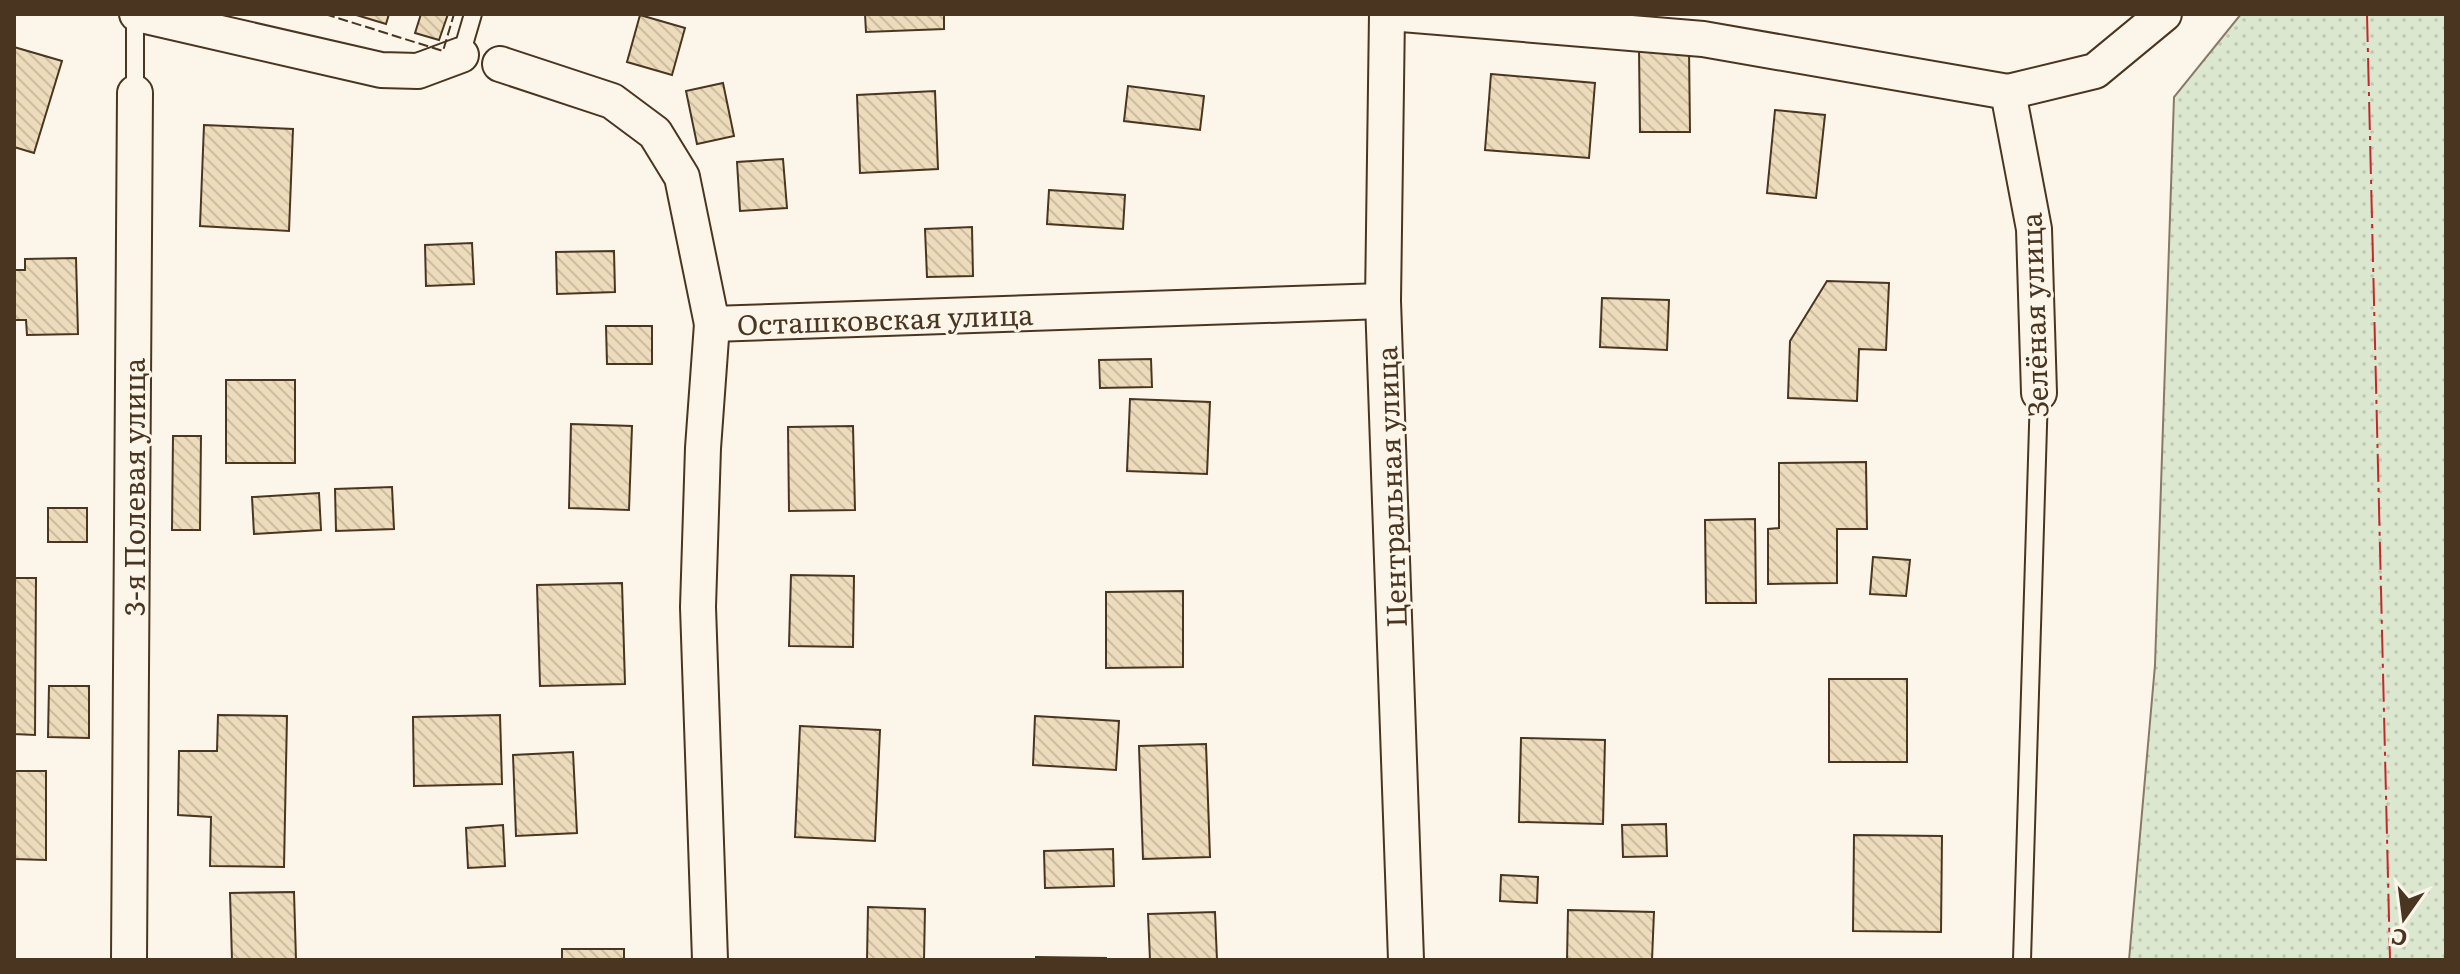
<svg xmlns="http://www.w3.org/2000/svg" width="2460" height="974" font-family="Literata,serif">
  <defs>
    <pattern id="green-dots" width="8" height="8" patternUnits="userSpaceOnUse" patternTransform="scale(2)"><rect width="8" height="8" fill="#dce7d0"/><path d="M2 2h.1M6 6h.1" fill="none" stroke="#bec7b2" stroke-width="1.8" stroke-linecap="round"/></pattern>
    <pattern id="building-back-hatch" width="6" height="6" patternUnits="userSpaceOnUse" patternTransform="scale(2)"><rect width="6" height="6" fill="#ecdcbc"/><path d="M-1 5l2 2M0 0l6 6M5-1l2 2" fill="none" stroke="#ccbda1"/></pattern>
  </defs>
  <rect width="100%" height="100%" fill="#fbf6e9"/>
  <path fill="url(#green-dots)" stroke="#887966" stroke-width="2" d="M2241 14H2446V960H2129L2155 665 2174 97Z"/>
  <g fill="url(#building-back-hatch)" stroke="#4a3520" stroke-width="2">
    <path d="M353 14H389L386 24Z"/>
    <path d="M421 14H448L439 40 415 33Z"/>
    <path d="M865 14H944V29L866 32Z"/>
    <path d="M640 15 685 28 672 75 627 62Z"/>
    <path d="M14 47 62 61 34 153 14 147Z"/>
    <path d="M1639 48H1689L1690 132H1640Z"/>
    <path d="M1491 74 1595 83 1589 158 1485 150Z"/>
    <path d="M723 83 734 136 697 144 686 91Z"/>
    <path d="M1128 86 1204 96 1200 130 1124 121Z"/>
    <path d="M935 91 938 169 860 173 857 95Z"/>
    <path d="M1775 110 1825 115 1816 198 1767 193Z"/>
    <path d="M204 125 293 129 289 231 200 226Z"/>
    <path d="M783 159 787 208 740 211 737 162Z"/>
    <path d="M1049 190 1125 195 1123 229 1047 224Z"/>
    <path d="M972 227 973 276 927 277 925 229Z"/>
    <path d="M472 243 474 284 426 286 425 245Z"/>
    <path d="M614 251 615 292 557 294 556 252Z"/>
    <path d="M76 258 78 334 27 335 26 320H14V270H25V259Z"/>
    <path d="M1827 281 1889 283 1886 350 1859 349 1857 401 1788 398 1790 341Z"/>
    <path d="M1602 298 1669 300 1667 350 1600 347Z"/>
    <path d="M606 326H652V364H607Z"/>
    <path d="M1151 359 1152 387 1100 388 1099 360Z"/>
    <rect x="226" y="380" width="69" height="83"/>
    <path d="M1130 399 1210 402 1207 474 1127 471Z"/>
    <path d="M571 424 632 426 629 510 569 508Z"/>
    <path d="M853 426 855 510 789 511 788 427Z"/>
    <path d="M173 436H201L200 530H172Z"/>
    <path d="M1866 462 1867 529H1837V583L1768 584V529L1779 528V463Z"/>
    <path d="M392 487 394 529 336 531 335 489Z"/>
    <path d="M319 493 321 530 254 534 252 497Z"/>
    <rect x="48" y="508" width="39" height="34"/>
    <path d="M1755 519 1756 603H1706L1705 520Z"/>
    <path d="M1873 557 1910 560 1906 596 1870 594Z"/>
    <path d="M791 575 854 576 853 647 789 646Z"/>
    <path d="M14 578H36L35 735 14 734Z"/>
    <path d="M622 583 625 684 540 686 537 585Z"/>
    <path d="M1183 591V667L1106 668V592Z"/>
    <rect x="1829" y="679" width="78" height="83"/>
    <path d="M49 686H89V738L48 737Z"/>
    <path d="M218 715 287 716 284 867 210 866 211 817 178 815 179 751H217Z"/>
    <path d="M500 715 502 784 414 786 413 717Z"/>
    <path d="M1035 716 1119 721 1116 770 1033 765Z"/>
    <path d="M800 726 880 730 875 841 795 837Z"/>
    <path d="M1521 738 1605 740 1603 824 1519 822Z"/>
    <path d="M1206 744 1210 857 1143 859 1139 746Z"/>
    <path d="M573 752 577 833 516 836 513 755Z"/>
    <path d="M14 771H46V860L14 859Z"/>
    <path d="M1666 824 1667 856 1623 857 1622 825Z"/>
    <path d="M503 825 505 866 468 868 466 828Z"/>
    <path d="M1854 835 1942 836 1941 932 1853 931Z"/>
    <path d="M1113 849 1114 886 1045 888 1044 851Z"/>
    <path d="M1501 875 1538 877 1537 903 1500 901Z"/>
    <path d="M294 892 296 960H232L230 893Z"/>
    <path d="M868 907 925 909 924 960H867Z"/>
    <path d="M1568 910 1654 912 1652 960H1567Z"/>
    <path d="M1215 912 1217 960H1150L1148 914Z"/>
    <rect x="562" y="949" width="62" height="11"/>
    <path d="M1036 957 1106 958V960H1036Z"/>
  </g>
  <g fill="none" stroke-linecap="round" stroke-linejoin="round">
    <g stroke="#4a3520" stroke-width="20">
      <g id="lane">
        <path d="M135 14V93"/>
        <path d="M461 55 473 14"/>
        <path d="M2022 960 2039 393"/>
      </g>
    </g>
    <g stroke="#4a3520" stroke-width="38">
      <g id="street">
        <path d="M137 14 381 70 418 71 461 55"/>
        <path d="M1387 14 1383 301 1406 960"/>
        <path d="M1402 14 1703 39 2008 92 2034 229 2039 393"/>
        <path d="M500 64 612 101 655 133 682 177 712 324 1383 301"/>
        <path d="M2008 92 2095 71 2164 14"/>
        <path d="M129 960 135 93"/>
        <path d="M710 960 698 607 703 448 712 324"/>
      </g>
    </g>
    <use href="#lane" stroke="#fbf6e9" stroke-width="16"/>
    <use href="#street" stroke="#fbf6e9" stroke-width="34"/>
    <path stroke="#4a3520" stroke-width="2" stroke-dasharray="10 4" stroke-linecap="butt" d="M325 14 443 51 454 14"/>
    <path stroke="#c62828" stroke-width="2" stroke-dasharray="28 6 4 6" stroke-linecap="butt" d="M2367 14 2390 960"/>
  </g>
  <g text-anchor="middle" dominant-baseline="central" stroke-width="6" stroke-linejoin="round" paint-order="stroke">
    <g font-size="28" fill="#4a3520" stroke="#fbf6e9">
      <text transform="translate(2033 315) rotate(-92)">Зелёная улица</text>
      <text transform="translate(885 318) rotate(-2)">Осташковская улица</text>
      <text transform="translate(133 487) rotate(-90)">3-я Полевая улица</text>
      <text transform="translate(1390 487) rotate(-92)">Центральная улица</text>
    </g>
  </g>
  <rect width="2460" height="974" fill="none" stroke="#4a3520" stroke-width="32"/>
  <g transform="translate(2404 918) rotate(194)" stroke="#fbf6e9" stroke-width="6" paint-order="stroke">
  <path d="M0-6L14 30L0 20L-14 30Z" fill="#4a3520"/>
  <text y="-12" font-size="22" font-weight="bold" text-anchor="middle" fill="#4a3520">С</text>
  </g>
</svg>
